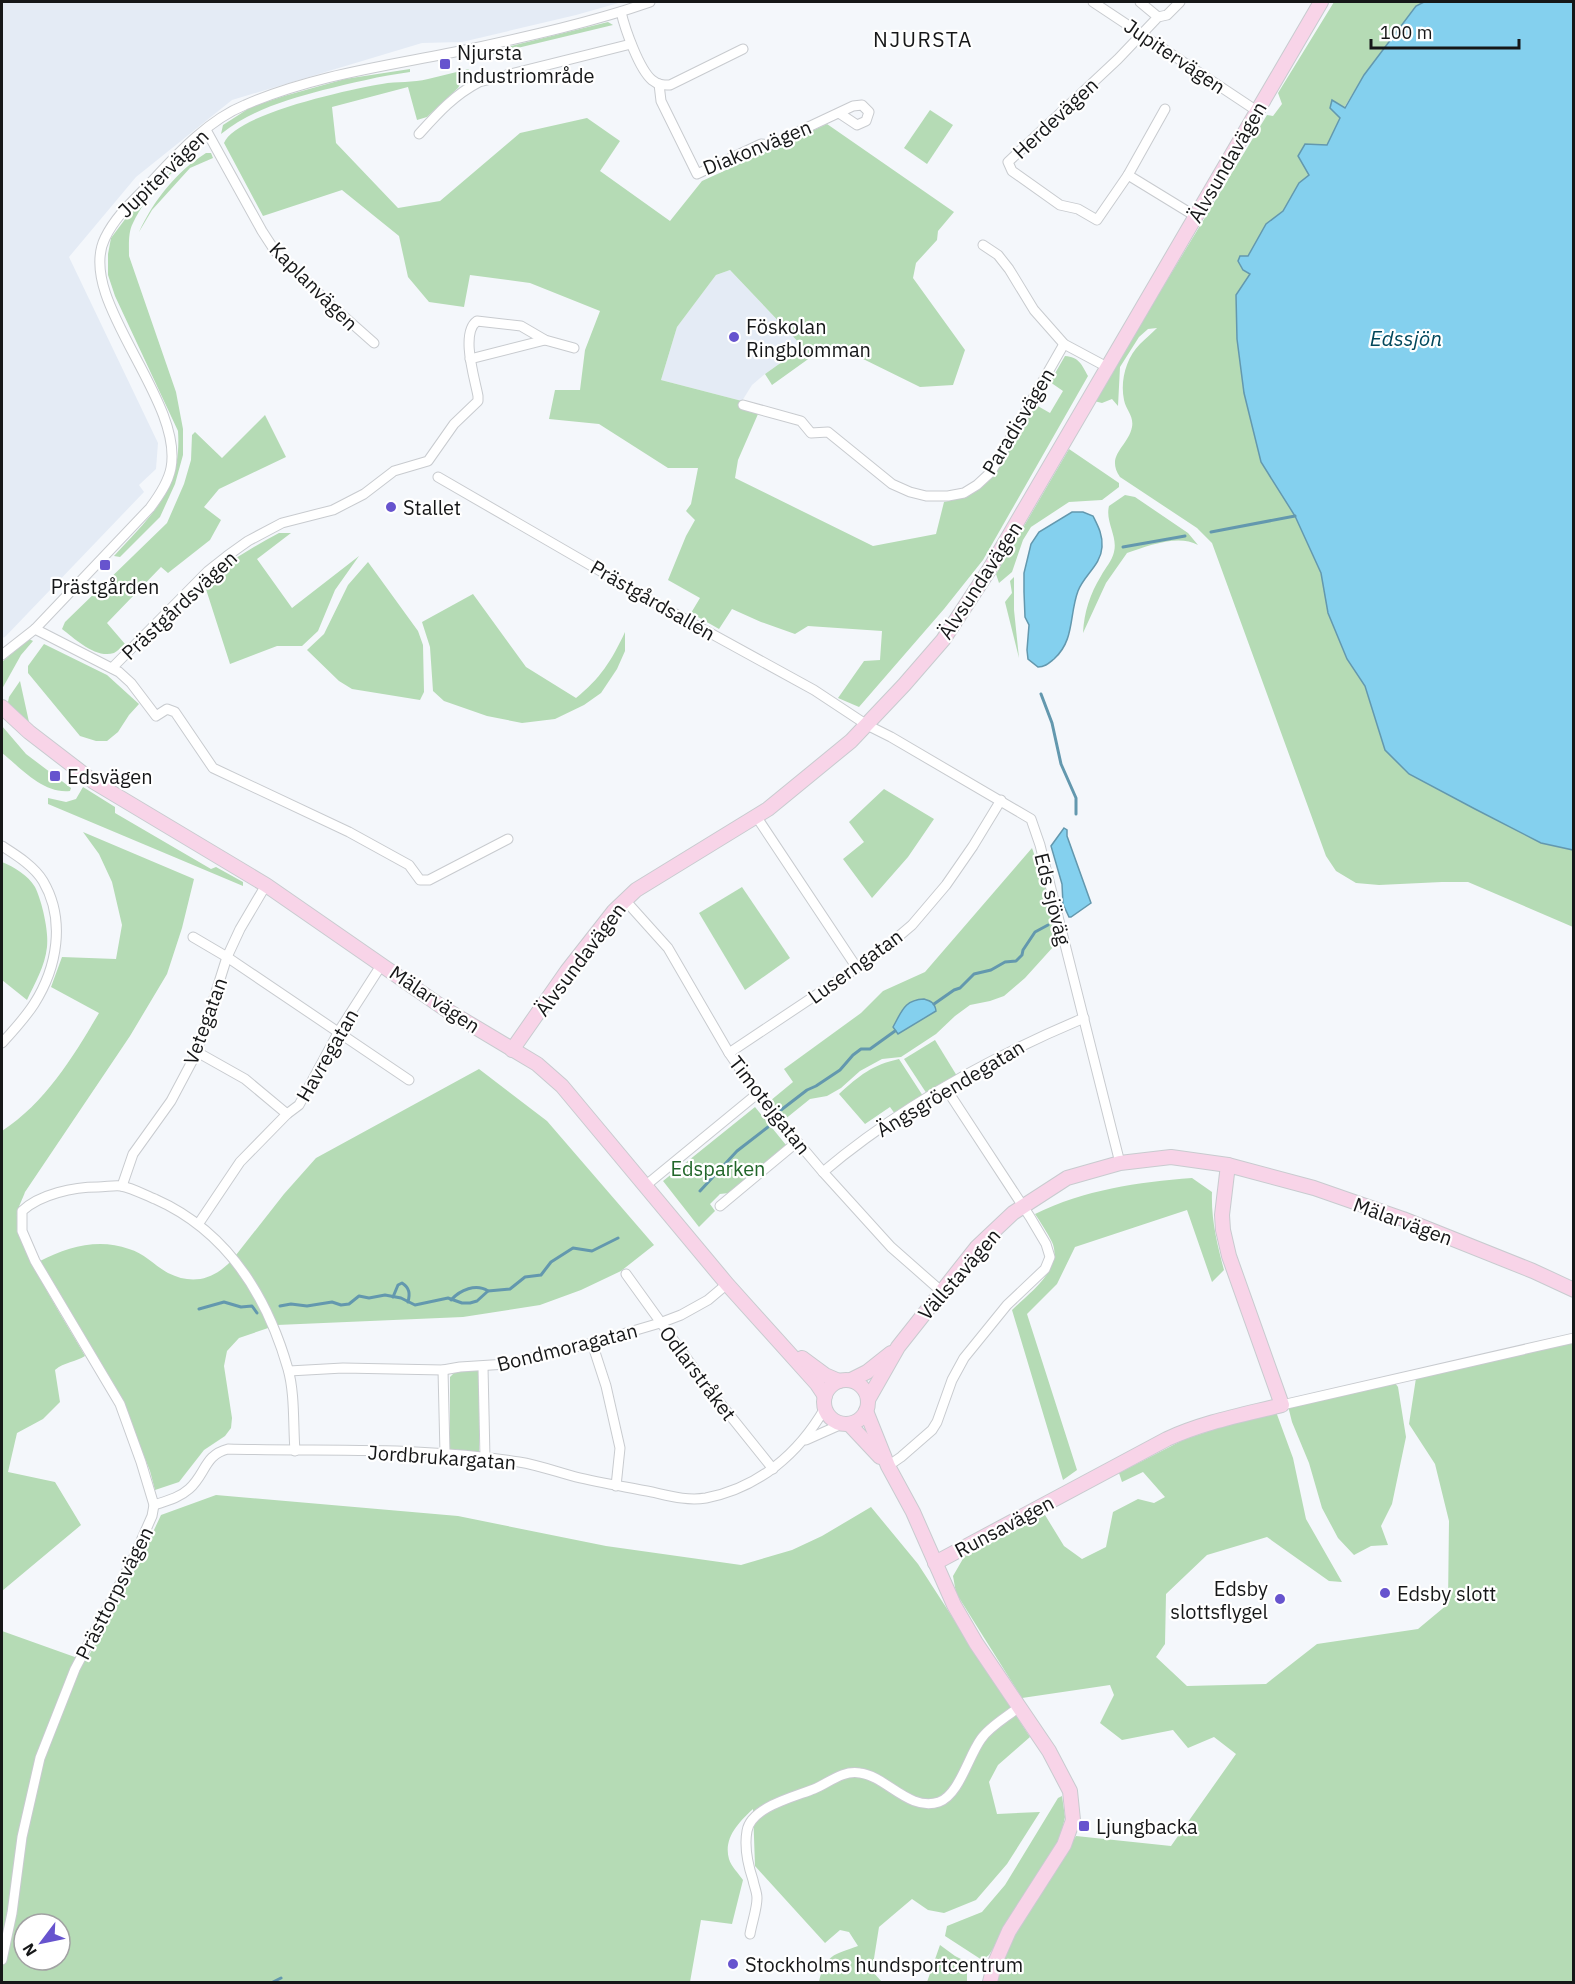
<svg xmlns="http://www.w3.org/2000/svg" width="1575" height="1984" font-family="'IBM Plex Sans',sans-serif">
  <rect width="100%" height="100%" fill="#f4f7fb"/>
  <g fill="#e4ebf5">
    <path d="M2 2H622L576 15 462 42 422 43 232 100 136 177 69 257 158 443 156 469 139 485 144 492 5 637 2 638Z"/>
    <path d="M730 270 803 347 765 374 752 385 742 401 661 380 677 327 716 275Z"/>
  </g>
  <g fill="#b5dbb5" fill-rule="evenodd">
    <path d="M1334 2H1424L1416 6 1364 75 1344 108 1332 101 1340 118 1327 145 1305 144 1310 175 1299 183 1283 211 1266 224 1248 256 1238 261 1243 270 1251 274 1236 295 1237 339 1244 393 1261 462 1295 516 1321 573 1329 614 1347 659 1365 686 1385 750 1541 843 1573 850V927L1468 882H1442L1379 885 1356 883 1336 871 1326 856 1212 543 1197 528 1120 477C1105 455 1128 447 1132 427 1134 416 1126 410 1124 400 1120 381 1126 358 1140 344 1146 338 1152 333 1157 328L1148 329 1139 337 1120 367 1118 406 1112 399 1102 403 1094 401 1267 115 1273 116 1282 104 1278 93Z"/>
    <path d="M608 22 613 25 476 58 475 55Z"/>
    <path d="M410 69V72C380 76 352 83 323 90 286 100 251 110 221 134L223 125 251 107 284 96 345 79Z"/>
    <path d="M469 69 458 88 427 117 417 120 408 87 332 107 336 143 398 208 440 201 520 133 587 118 620 141 600 171 670 221 702 181 827 124 954 212 938 231 937 240 916 263 913 278 965 350 953 385 920 387 853 354 825 347 772 385 765 374 803 347 730 270 716 275 677 327 661 380 742 401 740 408 758 414 738 460 735 478 873 546 936 534 944 502C956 499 968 497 979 489 1000 473 1021 429 1036 405L1050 413 1063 391 1050 382 1065 356C1079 357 1082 365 1088 376L983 560 944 609 859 707 838 698 864 661 880 660 882 631 808 626 795 634 761 622 732 609 719 629 691 613 700 598 668 580 686 536 695 520 686 511 691 504 698 468H668L599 424 549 419 555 390H580L585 350 600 311 530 283 470 275 464 307 429 302 408 277 399 236 342 190 263 216 224 143C235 114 351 89 382 84 397 81 413 83 428 79 442 76 455 72 469 69Z"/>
    <path d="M930 110 953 125 927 164 904 148Z"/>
    <path d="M196 146 199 148C175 170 147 193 133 223 128 232 129 245 129 256L176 392 183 429V455L175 484 160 517 120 557 114 556C151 515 182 491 178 431L115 296 108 275V254L111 238 126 218Z"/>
    <path d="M206 153H211L213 158 190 168 152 210 139 232C154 200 176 172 206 153Z"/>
    <path d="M265 415 286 457 219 489 204 507 221 520 210 540 168 573 161 567 107 623 125 644C122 646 118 651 114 653 96 659 75 639 62 629L65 622 167 523 184 484 191 460 192 435 195 432 222 458Z"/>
    <path d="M1069 449 1119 483V487L1102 500 1069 502 1031 527 1023 540 1012 572 999 583 996 574Z"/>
    <path d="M1125 495 1135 497 1188 533 1198 545C1178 534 1148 546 1127 553L1106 583 1083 633C1084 612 1090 594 1101 576 1105 568 1112 561 1114 552 1118 536 1105 522 1109 506Z"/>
    <path d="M279 533H291L257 559 292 608 359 556 335 590 318 631 302 646H277L230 664 204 583C225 563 253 547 279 533Z"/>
    <path d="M368 562 418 631 423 645 424 692 420 700 352 689 339 681 307 650 324 634 348 585Z"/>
    <path d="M1014 577V610L1019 658 1005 602 1012 593 1010 581Z"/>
    <path d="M473 594 526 667 576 698C600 679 612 660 625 632V651L617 669 601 693 584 705 555 719 522 723 487 716 444 701 433 691 430 647 422 622Z"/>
    <path d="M29 639 33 641 21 655 2 689V662Z"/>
    <path d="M44 644 107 675 139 704 129 715 118 732 107 741H96L80 736 28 673V666Z"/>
    <path d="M20 681 29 722 12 709 8 702 9 697Z"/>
    <path d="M2 726 26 754 71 788 70 791C43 794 21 768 2 753Z"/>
    <path d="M83 787 115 807V813L211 869 216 867 243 882V886L48 804V798L66 802 76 799Z"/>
    <path d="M884 789 934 819 908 857 872 898 843 859 864 842 849 822Z"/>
    <path d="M83 832 194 879 182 928 167 974 130 1036 25 1192C23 1198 18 1207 17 1214 15 1246 68 1325 85 1356 76 1362 64 1362 55 1370L60 1402 43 1419 17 1433 8 1472 55 1482 81 1525 2 1591V1131C46 1102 73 1057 99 1013L51 987 62 957 116 959 122 925 112 882 99 854Z"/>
    <path d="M1032 848 1063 936 1025 978 1004 996 990 1001 970 1005 955 1016 936 1034 901 1057 882 1059 860 1071 841 1088 827 1096 810 1099 784 1120 770 1101 793 1082 784 1069 861 1013 883 991 925 972Z"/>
    <path d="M2 862C14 867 28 875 35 887 42 901 49 932 47 947 45 966 35 983 27 1000L2 980Z"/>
    <path d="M742 887 790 958 745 990 699 913Z"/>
    <path d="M935 1040 957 1076 927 1094 904 1059Z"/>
    <path d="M899 1059 923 1096 895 1114 890 1107 865 1124 839 1094C860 1075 872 1065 899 1059Z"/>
    <path d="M479 1069 547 1121 654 1245 621 1271 581 1290 540 1305 463 1317 277 1325 239 1338 227 1351 224 1366 232 1418 231 1428 225 1436 204 1450 179 1482 155 1490 150 1471 121 1398 40 1261C68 1247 98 1238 129 1249 144 1253 155 1266 168 1273 192 1285 213 1280 231 1261L252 1281 236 1255 284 1194 316 1158Z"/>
    <path d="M755 1107 786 1145 729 1193 720 1194 710 1204 715 1211 699 1227 663 1181Z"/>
    <path d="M1192 1178 1212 1192C1211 1219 1217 1244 1224 1270L1212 1282 1187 1210 1075 1247 1057 1284 1027 1314 1077 1470 1063 1480 1012 1310C1029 1293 1064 1269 1052 1242 1047 1232 1041 1223 1035 1214 1084 1190 1138 1182 1192 1178Z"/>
    <path d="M1573 1343V1982H994L1006 1950 1076 1836 1171 1846 1236 1754 1214 1737 1188 1748 1173 1730 1122 1740 1100 1723 1114 1695 1110 1685 1022 1698 956 1593 953 1576 964 1557 1045 1515 1064 1546 1082 1559 1106 1547 1113 1512 1138 1499 1154 1503 1165 1497 1143 1472 1122 1482 1119 1473 1183 1440 1275 1409 1293 1458 1306 1519 1342 1582 1329 1581 1267 1537 1207 1555 1166 1594 1165 1644 1156 1657 1187 1686 1266 1684 1317 1644 1418 1629 1448 1604 1449 1521 1435 1464 1409 1424 1416 1378Z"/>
    <path d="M478 1370 481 1372 479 1452 450 1449V1377L456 1371Z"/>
    <path d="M1395 1383 1398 1387 1406 1437 1392 1504 1381 1526 1388 1545 1371 1546 1354 1555 1338 1538 1322 1508 1309 1463 1292 1422 1288 1406Z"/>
    <path d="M216 1495 458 1516 606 1546 741 1565 792 1550 822 1536 871 1507 918 1564 1030 1737 998 1765 989 1782 997 1814 1040 1812 1007 1864 976 1900 944 1913 928 1910 912 1899 879 1927 872 1971 882 1982H819C825 1954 834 1955 858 1946L849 1932 840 1930 825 1943 755 1866 753 1809C739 1822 723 1838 729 1859 731 1866 739 1874 743 1880L732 1924 701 1920 690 1982H2V1631L86 1661 140 1560 161 1515ZM24 1924H60V1960H24Z"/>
    <path d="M1062 1796 1065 1817 1060 1839 989 1955 982 1960 945 1936 947 1926 982 1912 1005 1885 1058 1798Z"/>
    <path d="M940 1945 955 1956 967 1962V1982H927Z"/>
  </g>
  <g fill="#84d0ee" stroke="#6398ae" stroke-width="1.5">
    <path d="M1424 2H1573V850L1541 843 1475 809 1409 774 1385 750 1365 686 1347 659 1328 613 1321 573 1295 516 1261 462 1244 393 1237 339 1236 295 1250 274 1243 270 1238 261 1240 256H1248L1266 224 1283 211 1299 183 1309 175 1298 156 1305 144 1327 145 1340 118 1330 108 1332 100 1345 108 1364 75 1416 6Z"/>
    <path d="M1072 512H1083L1093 516C1098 526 1103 535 1102 547 1101 565 1084 575 1078 591 1069 615 1075 640 1054 659 1049 663 1045 667 1038 667L1028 659 1027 650 1029 625 1025 617 1024 592V573L1031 544 1039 532Z"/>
    <path d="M1064 828 1067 830V836L1091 903 1071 917H1069L1063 904 1062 884 1051 846Z"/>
    <path d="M924 999C931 1001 935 1003 936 1011L898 1034 893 1027C902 1011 904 1000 924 999Z"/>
  </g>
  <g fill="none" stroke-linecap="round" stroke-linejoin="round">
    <g stroke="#6398ae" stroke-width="3">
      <path d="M1211 532 1295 516"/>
      <path d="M1123 547 1185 536"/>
      <path d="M1041 694 1052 723 1061 764 1076 798V814"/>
      <path d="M934 1004 954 990 960 988 974 974 991 970 1005 962 1016 961 1022 955 1023 950 1035 932 1048 925"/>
      <path d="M781 1110 807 1090 816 1086 840 1070 853 1055 861 1049H870L895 1031"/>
      <path d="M700 1191 737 1151 768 1127"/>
      <path d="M393 1297 398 1285 402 1283C410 1288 410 1294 408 1302"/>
      <path d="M451 1300C460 1290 476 1283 488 1291"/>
      <path d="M280 1306 291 1304 307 1306 332 1302 341 1305 349 1304 359 1296 369 1298 385 1295 401 1298 415 1305 448 1298 462 1303H470L477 1301 488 1291 510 1289 525 1277 541 1275 551 1262 573 1248 592 1251 618 1238"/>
      <path d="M199 1309 224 1302 241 1307 252 1306 257 1313"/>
      <path d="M273 1982 281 1978"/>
    </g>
    <g stroke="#c8cbcf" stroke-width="11">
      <g id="street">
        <path d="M1093 2 1257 111"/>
        <path d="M1140 2 1158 17"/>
        <path d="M621 12C625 29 639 69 652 80 658 85 663 85 670 85L743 49"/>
        <path d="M659 84 661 101 697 174 761 144 770 145 853 106 862 105 869 112 866 121 857 125 839 113"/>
        <path d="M1165 109 1128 175 1195 216"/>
        <path d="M206 130 262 231 275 251 330 304 374 343"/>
        <path d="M419 134C438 113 454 95 479 82L631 44"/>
        <path d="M1128 175 1097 220 1078 209 1060 205 1012 171 1008 162 1118 59 1158 17 1167 15 1180 2"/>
        <path d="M983 245 998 255 1009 269 1034 310 1064 344 1107 367"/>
        <path d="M470 359 545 340"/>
        <path d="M743 405 801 421 811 433 828 432 892 484 910 492 926 496H948L964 493 977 485 991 472 1064 344"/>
        <path d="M438 477 661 606 814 690 867 725 891 737 1031 819 1040 845 1120 1163"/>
        <path d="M35 629 119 672 131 683 156 716 167 709 175 712 213 768 349 832 409 865 420 880H429L508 839"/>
        <path d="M2 655 35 629 150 508C159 496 168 483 171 468 184 399 75 299 105 238 116 215 136 198 154 179 179 152 210 119 245 105 316 74 394 65 470 49 529 36 593 22 650 2"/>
        <path d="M112 668 208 571 227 556 248 541 282 523 333 510 364 494 394 471 428 461 454 424 478 401V396C475 379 460 333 477 321L521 326 545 340 574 348"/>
        <path d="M756 816 857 968"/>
        <path d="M2 846C16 855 34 866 43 881 66 920 57 968 34 1004 25 1018 13 1031 2 1043"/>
        <path d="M624 899 668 948 729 1053 757 1094 823 1172 891 1247 941 1291"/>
        <path d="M193 937 227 957 409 1080"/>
        <path d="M197 1052 245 1079 287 1114"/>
        <path d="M729 1053 879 953 912 925 946 885 973 846 1001 800"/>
        <path d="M823 1172C901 1106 991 1057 1084 1018"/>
        <path d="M122 1186 133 1154 171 1101 197 1052 227 957 240 929 266 885"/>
        <path d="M645 1186 757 1094"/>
        <path d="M720 1206 797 1142"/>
        <path d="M199 1223 240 1162 287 1114 299 1105 339 1031 382 964"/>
        <path d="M626 1274 708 1388 773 1469"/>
        <path d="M592 1343 606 1386 620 1448 616 1486"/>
        <path d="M483 1367 485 1458"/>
        <path d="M443 1370 445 1454"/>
        <path d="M289 1371 343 1368 443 1370 460 1367 507 1364 592 1343 660 1323 681 1315 708 1300 727 1284"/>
        <path d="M1282 1405 1574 1338"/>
        <path d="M806 1440 842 1424"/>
        <path d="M888 1466 901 1457 932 1430 937 1422 952 1380 964 1358 1007 1305 1045 1269 1050 1257 1046 1244 1030 1217 945 1087"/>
        <path d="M154 1505C166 1501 179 1498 189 1489 206 1474 204 1455 228 1449 325 1452 423 1446 519 1462 538 1465 557 1472 576 1477 601 1483 627 1487 652 1492 670 1496 687 1501 706 1498 759 1488 799 1453 825 1408"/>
        <path d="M750 1934C752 1922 757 1909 757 1898 757 1892 754 1886 753 1880 748 1865 744 1847 747 1831 751 1807 794 1797 814 1789 829 1783 842 1770 860 1773 886 1776 909 1812 939 1802 959 1795 968 1757 981 1739 990 1726 1007 1717 1019 1707"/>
        <path d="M2 1960 12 1913 22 1837 40 1758 75 1669 133 1559 152 1516 154 1505 141 1462 120 1404 35 1261 22 1231V1211C40 1194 74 1187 98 1187 106 1187 114 1185 121 1186 132 1188 145 1195 155 1199 227 1231 267 1296 288 1369 295 1394 293 1425 295 1451"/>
      </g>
    </g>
    <g stroke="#c8cbcf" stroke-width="16">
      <g id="secondary">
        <path d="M2 707 29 732 94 782 266 885 445 1009 537 1064 562 1086 727 1284 817 1384 825 1396"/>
        <path d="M512 1050 567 971 614 911 636 890 768 809 851 741 904 685 943 640 989 570 1321 2"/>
        <path d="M802 1358 825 1375 839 1381"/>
        <path d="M851 1380 867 1372 891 1353"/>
        <circle cx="846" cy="1402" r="22"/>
        <path d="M869 1398 898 1347 977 1247 1013 1213 1067 1178 1120 1163 1171 1157 1228 1165 1314 1188 1403 1219 1533 1271 1574 1290"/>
        <path d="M866 1411 888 1466 913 1512 954 1605 976 1643 1049 1751 1070 1791 1073 1820 1064 1845 1009 1931 994 1965 990 1982"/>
        <path d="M849 1424 880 1457"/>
        <path d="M935 1563 1167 1439C1204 1422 1242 1415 1282 1405L1229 1256 1223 1230 1222 1215 1228 1165"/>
      </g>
    </g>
    <use href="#street" stroke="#fff" stroke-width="9"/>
    <use href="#secondary" stroke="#f8d4e8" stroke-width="14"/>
  </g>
  <g fill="#6754ce" stroke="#fff" stroke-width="2">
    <rect x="439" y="58" width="12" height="12" rx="3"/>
    <circle cx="734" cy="337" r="6"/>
    <circle cx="391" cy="507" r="6"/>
    <rect x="99" y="559" width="12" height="12" rx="3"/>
    <rect x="49" y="770" width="12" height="12" rx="3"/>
    <circle cx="1385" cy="1593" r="6"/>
    <circle cx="1280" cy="1599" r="6"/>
    <rect x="1078" y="1820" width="12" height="12" rx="3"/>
    <circle cx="733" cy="1964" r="6"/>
  </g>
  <g text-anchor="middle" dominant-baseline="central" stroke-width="4.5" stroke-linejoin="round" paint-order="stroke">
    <g font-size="20" fill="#161718" stroke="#fff" text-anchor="start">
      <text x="457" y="52">Njursta<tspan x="457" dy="23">industriområde</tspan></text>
      <text x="746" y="326">Föskolan<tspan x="746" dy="23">Ringblomman</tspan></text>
      <text x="403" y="507">Stallet</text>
      <text x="105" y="586" text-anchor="middle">Prästgården</text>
      <text x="67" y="776">Edsvägen</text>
      <text x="1268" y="1588" text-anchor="end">Edsby<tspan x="1268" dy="23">slottsflygel</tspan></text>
      <text x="1397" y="1593">Edsby slott</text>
      <text x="1096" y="1826">Ljungbacka</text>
      <text x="745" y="1964">Stockholms hundsportcentrum</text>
    </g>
    <g font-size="20" fill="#161718" stroke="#fff">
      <text transform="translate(1175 56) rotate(34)">Jupitervägen</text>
      <text transform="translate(1055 118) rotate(-43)">Herdevägen</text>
      <text transform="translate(757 147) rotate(-22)">Diakonvägen</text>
      <text transform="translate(1227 162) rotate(-60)">Älvsundavägen</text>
      <text transform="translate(163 173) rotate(-44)">Jupitervägen</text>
      <text transform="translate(314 286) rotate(45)">Kaplanvägen</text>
      <text transform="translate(1018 421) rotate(-59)">Paradisvägen</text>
      <text transform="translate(980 580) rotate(-57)">Älvsundavägen</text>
      <text transform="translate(653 600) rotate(30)">Prästgårdsallén</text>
      <text transform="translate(179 605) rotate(-43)">Prästgårdsvägen</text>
      <text transform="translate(1053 899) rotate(76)">Eds sjöväg</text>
      <text transform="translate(580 959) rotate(-53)">Älvsundavägen</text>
      <text transform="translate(855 966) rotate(-36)">Luserngatan</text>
      <text transform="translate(435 999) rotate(34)">Mälarvägen</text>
      <text transform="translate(205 1021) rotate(-70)">Vetegatan</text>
      <text transform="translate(327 1055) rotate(-60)">Havregatan</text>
      <text transform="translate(950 1088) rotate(-31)">Ängsgröendegatan</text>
      <text transform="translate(770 1105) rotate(52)">Timotejgatan</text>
      <text transform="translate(1403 1221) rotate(20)">Mälarvägen</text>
      <text transform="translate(959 1274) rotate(-49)">Vällstavägen</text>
      <text transform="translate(567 1347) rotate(-14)">Bondmoragatan</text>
      <text transform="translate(698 1373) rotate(53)">Odlarstråket</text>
      <text transform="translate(442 1457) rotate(4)">Jordbrukargatan</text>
      <text transform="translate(1004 1526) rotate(-28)">Runsavägen</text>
      <text transform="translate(114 1593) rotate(-63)">Prästtorpsvägen</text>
    </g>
    <g font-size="20" fill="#216629" stroke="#fff">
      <text x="718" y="1168">Edsparken</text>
    </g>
    <g font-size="21" letter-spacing="1.5" fill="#161718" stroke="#fff">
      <text x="923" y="39">NJURSTA</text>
    </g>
    <g font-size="21" font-style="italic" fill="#01475b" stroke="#fff">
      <text x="1406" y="338">Edssjön</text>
    </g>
  </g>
  <rect width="1575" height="1984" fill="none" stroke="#161718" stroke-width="6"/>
  <g transform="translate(42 1942) rotate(238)"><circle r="28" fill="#ffffff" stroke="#a2a2a3" stroke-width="1.5"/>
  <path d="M0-4.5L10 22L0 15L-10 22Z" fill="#6754ce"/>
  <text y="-9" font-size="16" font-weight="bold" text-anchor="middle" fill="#161718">N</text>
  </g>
  <path d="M1371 39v9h148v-9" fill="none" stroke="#161718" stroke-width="3"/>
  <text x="1380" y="39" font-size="18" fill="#161718" stroke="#ffffff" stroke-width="4.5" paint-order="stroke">100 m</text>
</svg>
